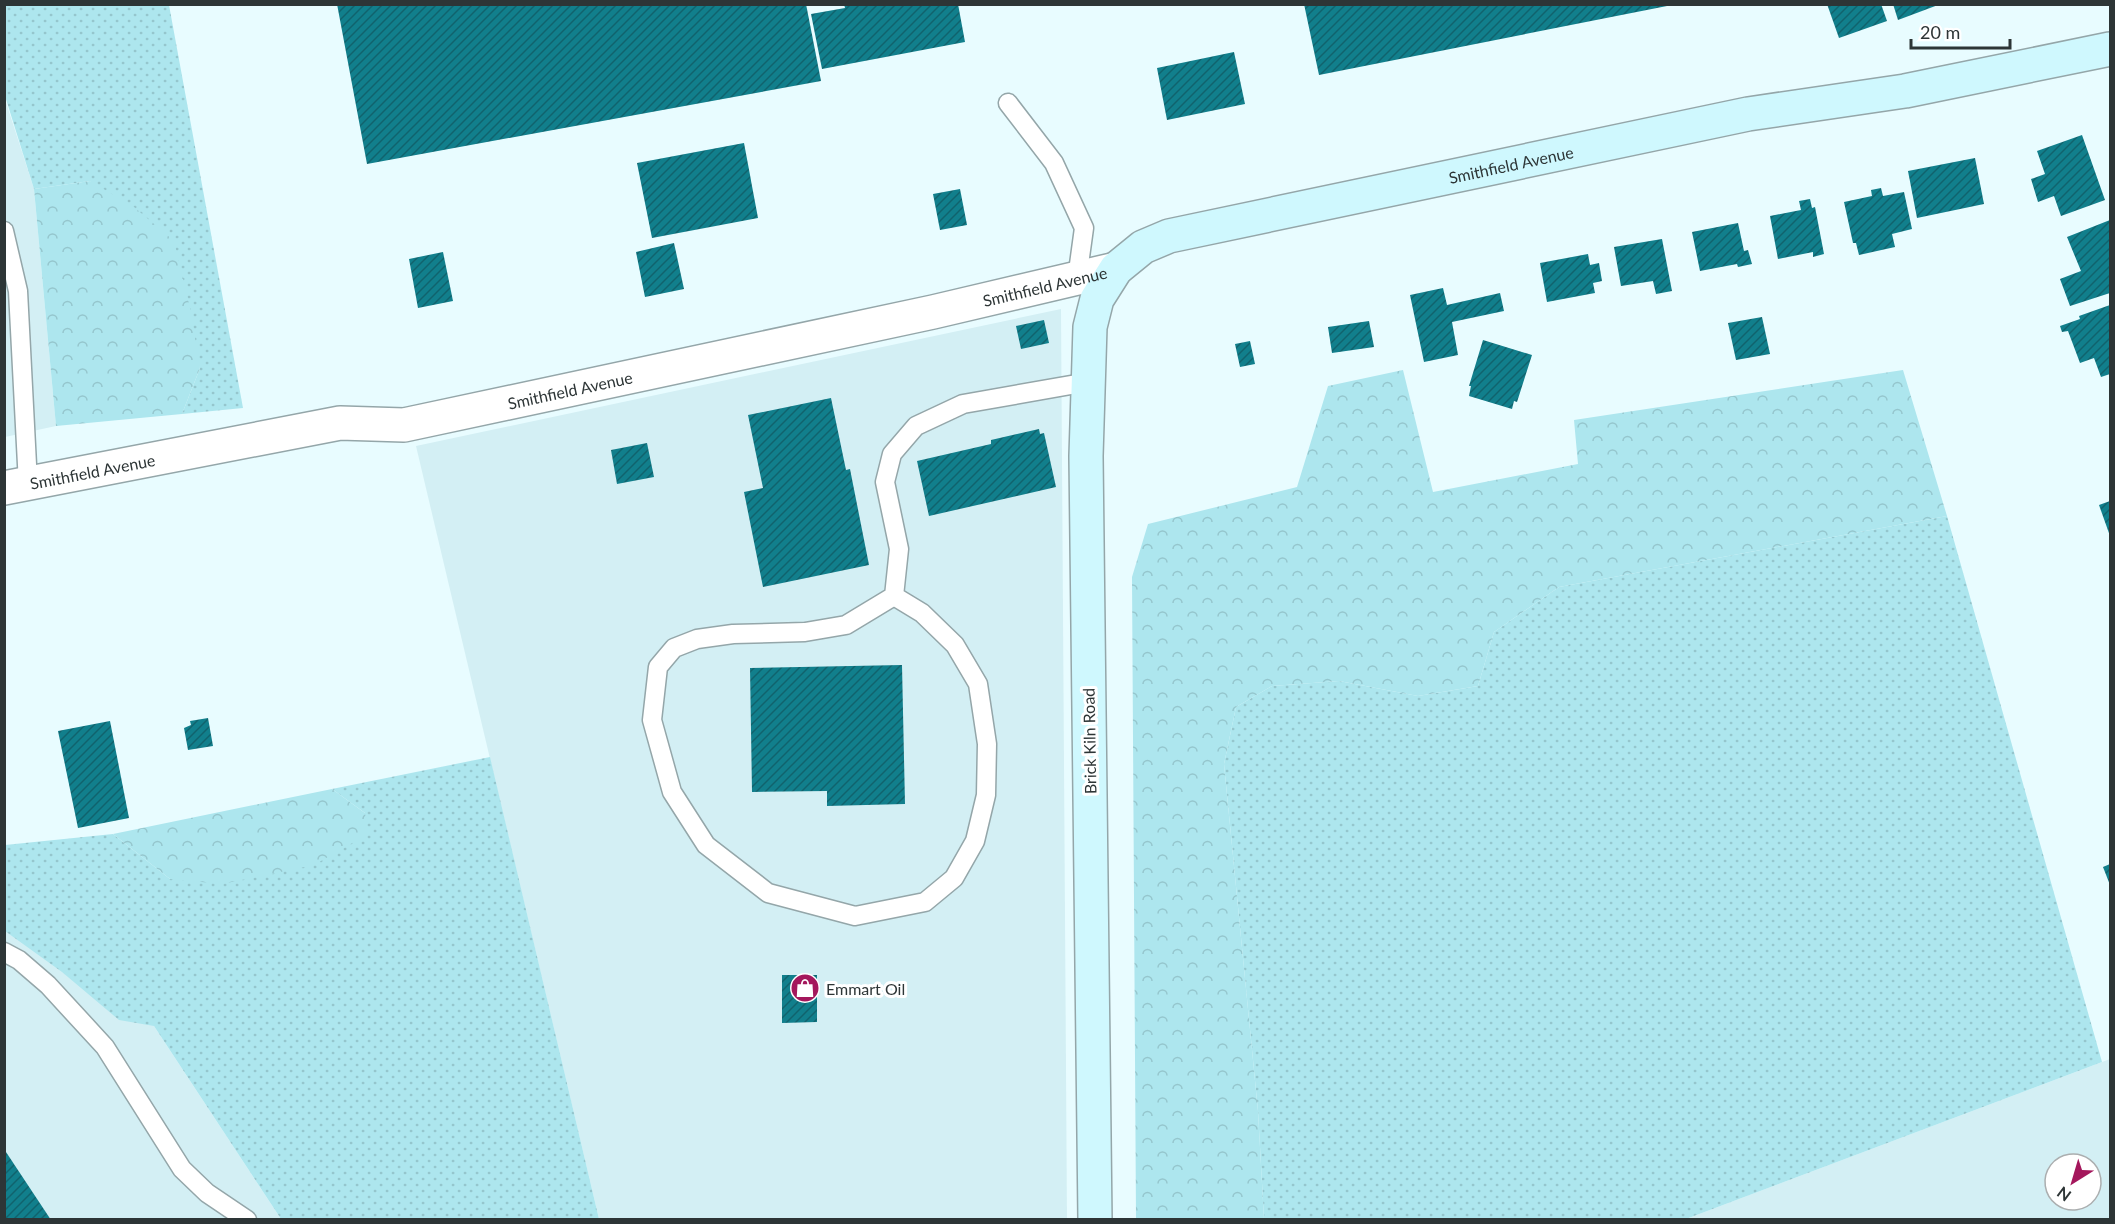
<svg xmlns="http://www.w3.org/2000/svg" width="2115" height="1224" font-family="Lato,sans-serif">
  <defs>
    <pattern id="grass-dots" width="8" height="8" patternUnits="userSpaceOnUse" patternTransform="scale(1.5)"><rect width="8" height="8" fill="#ade6ee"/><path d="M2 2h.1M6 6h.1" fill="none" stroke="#95c6cd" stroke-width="1.8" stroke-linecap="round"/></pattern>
    <pattern id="forest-crowns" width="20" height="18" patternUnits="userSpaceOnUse" patternTransform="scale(1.5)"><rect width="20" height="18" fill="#ade6ee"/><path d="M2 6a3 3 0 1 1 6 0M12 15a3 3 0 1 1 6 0" fill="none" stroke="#95c6cd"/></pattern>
    <pattern id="building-hatch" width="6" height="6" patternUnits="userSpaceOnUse" patternTransform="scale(1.5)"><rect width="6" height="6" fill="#117f8c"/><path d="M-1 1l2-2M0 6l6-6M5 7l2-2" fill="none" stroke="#10636d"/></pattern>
  </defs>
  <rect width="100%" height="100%" fill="#e8fcff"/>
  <g fill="#d3eff4" fill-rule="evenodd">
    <path d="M4 96 34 189 56 426 5 437Z"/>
    <path d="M1061 309 1067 1219H599L416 446Z"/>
    <path d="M4 913 154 1026 281 1219H5Z"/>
    <path d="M2110 1059V1219H1686ZM2055 1164H2091V1200H2055Z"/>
  </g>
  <g fill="url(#grass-dots)">
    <path d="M4 5H169L243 408 182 414 200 368 90 181 34 189 5 96Z"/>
    <path d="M1947 516 2102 1062 1686 1219H1264L1258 1111 1224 764 1236 707 1272 686 1339 681 1418 696 1478 686 1494 632 1559 587Z"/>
    <path d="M490 757 599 1219H281L154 1026 119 1020 62 972 5 931V845L113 834 170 879 365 813 332 789Z"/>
  </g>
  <g fill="url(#forest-crowns)">
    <path d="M90 181 134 207 174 241 190 308 200 368 182 414 56 426 34 189Z"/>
    <path d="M1403 370 1433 492 1578 464 1574 420 1903 370 1947 516 1559 587 1494 632 1478 686 1418 696 1339 681 1272 686 1236 707 1224 764 1258 1111 1264 1219H1136L1132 577 1148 524 1297 487 1328 386Z"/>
    <path d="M332 789 365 813 368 834 314 865 222 884 170 879 113 834Z"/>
  </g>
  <g fill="url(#building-hatch)">
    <path d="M337 4H806L821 81 367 164Z"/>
    <path d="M844 4H958L965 42 822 69 811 14 845 8Z"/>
    <path d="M1304 4H1667V6L1319 75Z"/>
    <path d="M1827 4H1881L1887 21 1839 38Z"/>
    <path d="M1893 4H1938V5L1898 20Z"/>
    <path d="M1234 52 1245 104 1167 120 1157 68Z"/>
    <path d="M2082 135 2105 200 2061 216 2054 196 2038 202 2031 179 2045 174 2037 151Z"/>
    <path d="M744 143 758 218 652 238 637 163Z"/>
    <path d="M1975 158 1984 204 1917 218 1908 171Z"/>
    <path d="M1881 188 1883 196 1904 192 1912 229 1892 234 1895 247 1859 255 1856 243H1853L1844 202 1872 196 1871 190Z"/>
    <path d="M960 189 967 225 940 230 933 194Z"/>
    <path d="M1810 199 1812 208 1815 207 1824 254 1813 257V252L1778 259 1770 216 1801 210 1799 201Z"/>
    <path d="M2110 220V293L2070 306 2060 279 2081 271 2067 237Z"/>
    <path d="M1738 223 1744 251 1748 250 1752 264 1738 267 1737 264 1700 271 1692 232Z"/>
    <path d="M1662 239 1672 291 1656 294 1653 281 1621 286 1614 247Z"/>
    <path d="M674 243 684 289 645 297 636 252Z"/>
    <path d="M443 252 453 301 418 308 409 259Z"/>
    <path d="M1588 254 1590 265 1599 263 1602 281 1593 283 1595 293 1547 302 1540 263Z"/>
    <path d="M1443 288 1447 305 1500 293 1504 311 1452 322 1458 355 1424 362 1410 295Z"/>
    <path d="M2110 305V374L2101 377 2094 358 2080 363 2068 331 2062 332 2060 326 2080 319 2079 316Z"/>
    <path d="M1762 317 1770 354 1736 360 1728 323Z"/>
    <path d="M1044 320 1049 343 1021 349 1016 326Z"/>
    <path d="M1369 321 1374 347 1332 353 1328 327Z"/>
    <path d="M1483 340 1532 355 1517 402 1514 401 1512 409 1469 396 1471 386H1469Z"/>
    <path d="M1250 341 1255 364 1240 367 1235 344Z"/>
    <path d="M831 398 846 470 850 469 869 565 763 587 744 492 763 488 748 415Z"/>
    <path d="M1039 429 1040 434 1044 433 1056 487 929 516 917 461 991 444V440Z"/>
    <path d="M647 443 654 477 617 484 611 450Z"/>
    <path d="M2110 501V536L2099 505Z"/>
    <path d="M902 665 905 804 827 806V791L752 792 750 668Z"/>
    <path d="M208 718 213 746 188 750 184 728 191 725 190 721Z"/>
    <path d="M110 721 129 818 78 828 58 731Z"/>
    <path d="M2110 864V885L2103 867Z"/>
    <path d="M782 975H817V1022L782 1023Z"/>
    <path d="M4 1149 51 1220H4Z"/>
  </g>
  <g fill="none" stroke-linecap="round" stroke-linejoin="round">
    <g stroke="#94a6a9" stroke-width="21">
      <g id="lane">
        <path d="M1008 103 1054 163 1084 228 1077 279"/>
        <path d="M4 231 18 291 28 484"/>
        <path d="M894 596 922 613 955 645 978 684 987 744 986 795 975 841 954 878 925 902 855 916 768 893 706 845 672 792 652 720 658 667 674 648 697 639 733 634 805 632 846 625 894 596 899 549 885 482 892 454 916 426 963 404 1088 382"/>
        <path d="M4 952 19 960 48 985 105 1047 182 1169 207 1193 247 1220"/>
      </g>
    </g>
    <g stroke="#94a6a9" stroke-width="36">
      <g id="street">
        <path id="s1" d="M4 488 340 423 404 425 933 312 1116 269"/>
      </g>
    </g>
    <g stroke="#94a6a9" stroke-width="36">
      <g id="secondary">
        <path id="s2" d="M1095 1220 1086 456 1090 327 1097 299 1116 269 1143 247 1169 236 1748 114 1905 91 2110 49"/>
      </g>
    </g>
    <use href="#lane" stroke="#fff" stroke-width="18"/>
    <use href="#street" stroke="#fff" stroke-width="33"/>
    <use href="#secondary" stroke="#cff8fe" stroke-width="33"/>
  </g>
  <defs>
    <g id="shop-disc" transform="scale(1.5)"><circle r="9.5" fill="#a4175c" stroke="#fff"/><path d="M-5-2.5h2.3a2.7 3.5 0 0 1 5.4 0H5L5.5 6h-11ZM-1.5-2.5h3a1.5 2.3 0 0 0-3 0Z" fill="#fff"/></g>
  </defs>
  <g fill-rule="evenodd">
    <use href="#shop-disc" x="805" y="988"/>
  </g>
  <g text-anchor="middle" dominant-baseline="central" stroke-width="6" stroke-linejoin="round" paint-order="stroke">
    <g font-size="16" fill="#2d3536" stroke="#fff">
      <text stroke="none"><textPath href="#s2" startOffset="1370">Smithfield Avenue</textPath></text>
      <text stroke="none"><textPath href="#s1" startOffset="1062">Smithfield Avenue</textPath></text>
      <text stroke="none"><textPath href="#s1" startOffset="576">Smithfield Avenue</textPath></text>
      <text stroke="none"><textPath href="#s1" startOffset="90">Smithfield Avenue</textPath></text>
      <text transform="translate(1089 741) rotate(-91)">Brick Kiln Road</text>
    </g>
    <g font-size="16" fill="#2d3536" stroke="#fff" text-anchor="start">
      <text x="826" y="988">Emmart Oil</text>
    </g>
  </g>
  <rect width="2115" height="1224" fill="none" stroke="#2d3536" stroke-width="12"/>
  <g transform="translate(2073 1182) rotate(217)"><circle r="28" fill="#ffffff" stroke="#abaeaf" stroke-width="1.5"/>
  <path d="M0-4.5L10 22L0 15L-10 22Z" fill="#a4175c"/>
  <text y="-9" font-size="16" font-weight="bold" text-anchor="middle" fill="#2d3536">N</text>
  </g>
  <path d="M1911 39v9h99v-9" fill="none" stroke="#2d3536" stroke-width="3"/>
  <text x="1920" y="39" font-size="18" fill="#2d3536" stroke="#ffffff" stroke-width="4.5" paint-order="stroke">20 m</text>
</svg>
